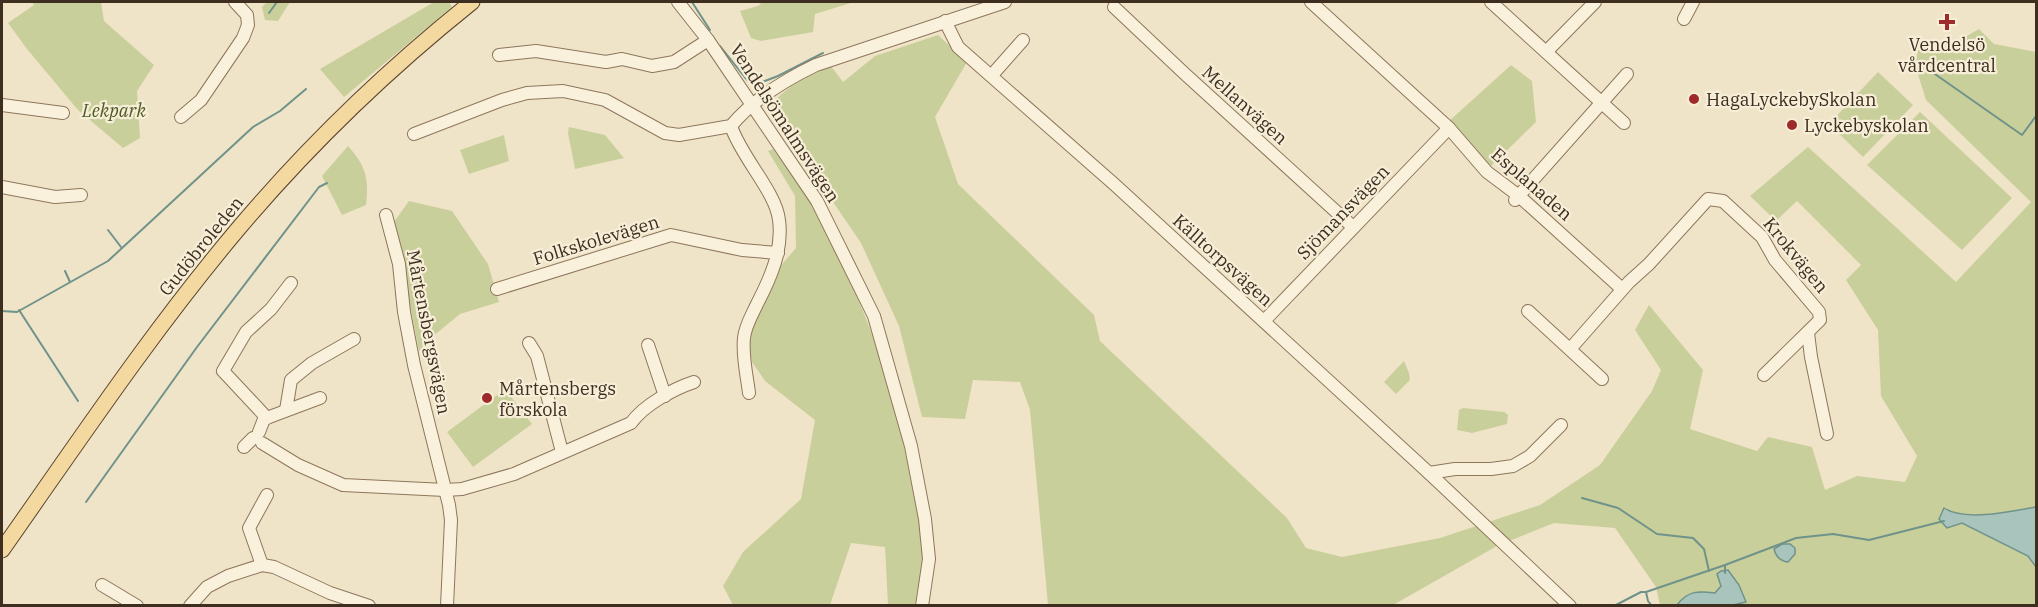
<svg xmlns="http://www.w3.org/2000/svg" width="2038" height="607" font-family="'IBM Plex Serif',serif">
  <rect width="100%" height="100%" fill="#f0e4c8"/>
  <g fill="#c9cf9b">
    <path d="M32 2H101L104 21 154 65 137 91 140 138 123 148 78 110 27 49 8 23 34 5Z"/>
    <path d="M267 2H290L278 21 265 20 262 7Z"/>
    <path d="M434 2H449L452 7 344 97 320 69Z"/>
    <path d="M762 2H854L815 14 813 32 761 41 751 38 740 11 758 6Z"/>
    <path d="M1979 29 1994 44 2036 52V507C2011 511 1965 521 1944 508L1962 523 2029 556 2036 567V605H1660L1656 587 1615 528 1554 523 1497 546 1393 605H1048L1030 410 1020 382 973 380 965 419 922 417 899 326 861 243 786 133 772 105C786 85 810 76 831 66L843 82 875 56 938 35 967 62 935 117 958 184 1094 315 1100 341 1287 518 1306 548 1342 557 1440 538 1540 505 1600 465 1652 391 1661 370 1635 330 1649 305 1703 370 1690 429 1757 451 1768 437 1812 447 1825 490 1857 476 1905 482 1917 456 1881 396 1878 330 1846 280 1861 265 1797 201 1776 221 1750 196 1808 147 1956 282 2031 202 1926 100 1915 65 1920 41 1955 43Z"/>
    <path d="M1511 65 1532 81 1536 122 1490 167 1464 136 1448 122Z"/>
    <path d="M1878 72 1913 105 1863 157 1829 124Z"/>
    <path d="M1920 112 2012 198 1962 250 1867 165Z"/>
    <path d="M569 127 605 135 624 158 575 169 568 133Z"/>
    <path d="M504 135 509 161 469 174 460 150Z"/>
    <path d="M348 146C366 166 369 179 366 205L342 215 322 176Z"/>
    <path d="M773 149 811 201 842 258 872 334 902 436 919 521 923 563 915 605H888L885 547 851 543 830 605H733L723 586 743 552 801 499 815 420 765 381 752 362 748 341 754 323 778 269 796 248 795 196 768 151Z"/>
    <path d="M409 201 452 211 488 264 499 302 460 314 432 337 419 351 394 222Z"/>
    <path d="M1404 361 1409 373 1410 380 1396 394 1384 382Z"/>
    <path d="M505 389 532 424 473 467 447 432Z"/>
    <path d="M1463 408 1504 412 1508 415 1507 424 1472 433 1457 430 1459 410Z"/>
  </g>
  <g fill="#a9c4bc" stroke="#6f938a" stroke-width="1.5">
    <path d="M2036 507V567L2028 556 1962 523 1947 528 1939 519 1944 508C1965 522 2011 511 2036 507Z"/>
    <path d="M1782 544H1790L1795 548V554L1788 562C1780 561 1776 557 1774 549Z"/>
    <path d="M1728 570 1739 585 1746 602 1733 605H1677C1688 590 1699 591 1715 593L1721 586 1717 574 1721 571Z"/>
  </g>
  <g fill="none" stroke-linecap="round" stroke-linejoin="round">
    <g stroke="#6f938a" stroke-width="2">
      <path d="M692 2 710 30"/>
      <path d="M269 13 277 2"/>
      <path d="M720 46 747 80 757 84 778 76 823 53"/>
      <path d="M1932 72 2022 135 2036 116"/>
      <path d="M108 230 121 247"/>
      <path d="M65 271 70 282"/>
      <path d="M19 310 78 401"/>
      <path d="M2 311 17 312 108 261 253 127 280 111 306 89"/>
      <path d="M1582 498 1618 508 1657 534 1693 538 1704 549 1709 571"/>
      <path d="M86 502 197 347 319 187 327 183"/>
      <path d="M1725 573V565L1796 538 1833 534 1869 540 1944 521"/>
      <path d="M1646 592 1725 565"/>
      <path d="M1614 606 1641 592H1646L1648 601 1652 606"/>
    </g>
    <g stroke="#8d765c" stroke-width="14">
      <g id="minor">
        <path d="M678 2 708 40 817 201 874 316 911 446 925 519 929 559 922 606"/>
        <path d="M1311 2 1449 128 1487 172 1519 196 1622 289"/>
        <path d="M1491 2 1624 123"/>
        <path d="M1114 7 1185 74 1353 227"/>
        <path d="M1684 19 1693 2"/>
        <path d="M945 21 958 47 1114 184 1429 473 1570 606"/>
        <path d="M1546 52 1595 2"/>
        <path d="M499 55 536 51 606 62 622 59 652 66 674 62 708 40"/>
        <path d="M992 75 1023 40"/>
        <path d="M2 105 63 113"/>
        <path d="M181 117 201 100 243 38 248 25 247 15 235 2"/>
        <path d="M731 126C741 157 776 192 779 220 783 250 771 277 757 304 752 315 745 326 744 338 742 356 747 376 749 393"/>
        <path d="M414 134 502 100 527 93 563 91 605 100 665 133 679 135 731 126C753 99 785 80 816 65L1005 2"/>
        <path d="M2 187 55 197 81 195"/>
        <path d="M1515 200 1627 74"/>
        <path d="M386 215 399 264 404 312 414 365 449 505 451 520 447 606"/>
        <path d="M497 289 671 235 742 250 778 253"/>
        <path d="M1528 311 1602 379"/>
        <path d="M1264 321 1449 128"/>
        <path d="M1808 333 1811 357 1827 434"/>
        <path d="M529 343 537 356 562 452"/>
        <path d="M648 345 665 396"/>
        <path d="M1571 348 1629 282 1649 264 1708 199 1723 201 1762 237 1775 260 1819 312 1820 320 1764 375"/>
        <path d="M286 410 291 380 312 363 354 339"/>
        <path d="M267 418 223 371 246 332 271 309 291 283"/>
        <path d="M259 432 264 419 320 398"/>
        <path d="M262 443 298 465 343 485 445 490 462 489 514 474 631 423C644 405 673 389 694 382"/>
        <path d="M244 447 253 438"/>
        <path d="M1429 473 1455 469H1491L1513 466 1530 456 1561 425"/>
        <path d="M262 565 249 528 267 495"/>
        <path d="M102 585 137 606"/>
        <path d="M190 606 207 587 228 576 262 565 274 567 330 593 369 606"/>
      </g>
    </g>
    <g stroke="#5b4430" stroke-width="17">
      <path id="major" d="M2 550C78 442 152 331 238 229 308 146 387 70 472 2"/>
    </g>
    <use href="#minor" stroke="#faf1dc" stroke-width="12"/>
    <use href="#major" stroke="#f3d9a0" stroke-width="15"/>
  </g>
  <g fill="#9e2a2b" stroke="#f7eed8" stroke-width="2">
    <path d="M1944 13h6v6h6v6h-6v6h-6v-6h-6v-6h6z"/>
    <circle cx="1694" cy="99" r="6"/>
    <circle cx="1792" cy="125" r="6"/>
    <circle cx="487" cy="398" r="6"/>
  </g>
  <g text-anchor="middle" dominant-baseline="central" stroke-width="4.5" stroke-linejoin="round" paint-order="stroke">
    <g font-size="18" fill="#3d2e20" stroke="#f7eed8" text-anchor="start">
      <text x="1947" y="44" text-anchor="middle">Vendelsö<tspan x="1947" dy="21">vårdcentral</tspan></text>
      <text x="1706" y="99">HagaLyckebySkolan</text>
      <text x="1804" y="125">Lyckebyskolan</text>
      <text x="499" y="388">Mårtensbergs<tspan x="499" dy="21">förskola</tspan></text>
    </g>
    <g font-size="18" fill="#3d2e20" stroke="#f7eed8">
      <text transform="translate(1245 105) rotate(42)">Mellanvägen</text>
      <text transform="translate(785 123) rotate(57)">Vendelsömalmsvägen</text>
      <text transform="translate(1532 184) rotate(41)">Esplanaden</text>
      <text transform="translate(1343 212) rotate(-46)">Sjömansvägen</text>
      <text transform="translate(596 240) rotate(-17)">Folkskolevägen</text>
      <text transform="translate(201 246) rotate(-51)">Gudöbroleden</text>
      <text transform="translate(1796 255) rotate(51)">Krokvägen</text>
      <text transform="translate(1223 260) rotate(42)">Källtorpsvägen</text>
      <text transform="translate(429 332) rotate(79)">Mårtensbergsvägen</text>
    </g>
    <g font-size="18" font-style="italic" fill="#4d5a26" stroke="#f7eed8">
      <text x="114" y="110">Lekpark</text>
    </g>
  </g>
  <rect width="2038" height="607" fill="none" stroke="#3d2e20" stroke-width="6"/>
</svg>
